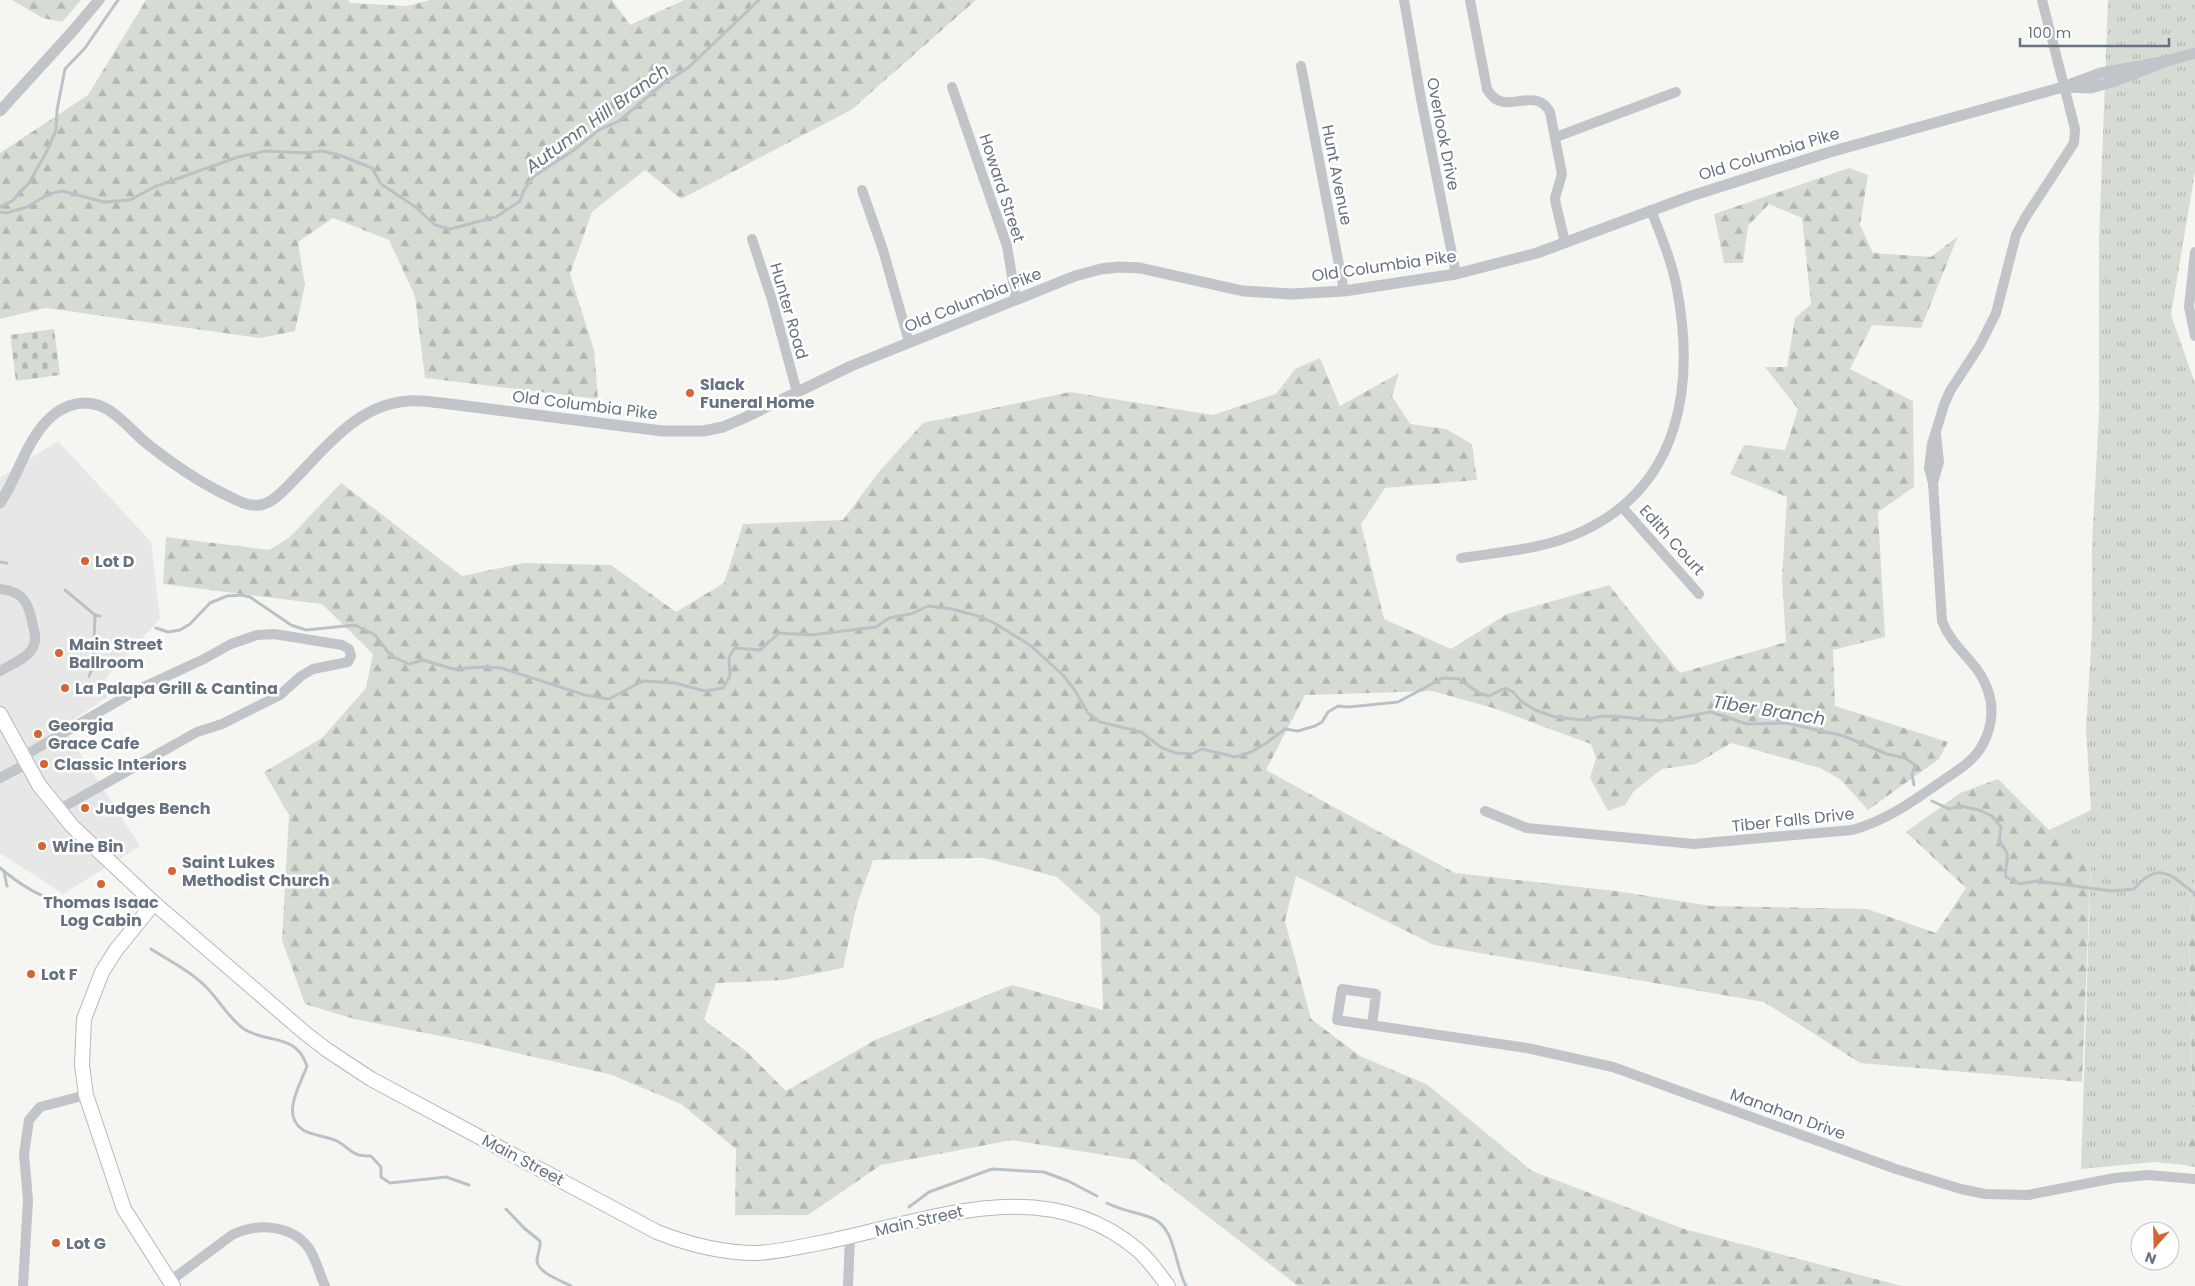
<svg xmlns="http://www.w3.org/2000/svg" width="2195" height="1286" font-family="Poppins,sans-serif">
  <defs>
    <pattern id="grass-tufts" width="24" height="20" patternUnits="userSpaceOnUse" patternTransform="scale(1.25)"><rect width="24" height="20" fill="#d6dcd4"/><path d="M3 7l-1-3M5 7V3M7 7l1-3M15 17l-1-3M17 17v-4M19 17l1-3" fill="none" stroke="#b1b7b1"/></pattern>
    <pattern id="forest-firs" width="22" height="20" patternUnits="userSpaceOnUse" patternTransform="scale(1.25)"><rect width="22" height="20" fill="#d6dcd4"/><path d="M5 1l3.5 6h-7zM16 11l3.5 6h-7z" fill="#b1b7b1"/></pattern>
    <pattern id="cemetery-stones" width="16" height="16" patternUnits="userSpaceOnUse" patternTransform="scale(1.25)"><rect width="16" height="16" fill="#d6dcd4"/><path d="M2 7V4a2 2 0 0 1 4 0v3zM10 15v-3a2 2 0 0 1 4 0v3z" fill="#b1b7b1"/></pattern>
  </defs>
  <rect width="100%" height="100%" fill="#f5f6f2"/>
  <path fill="#e6e7e6" d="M58 441 151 542 160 619 106 678 107 697 63 727 140 846 63 894 0 853V478Z"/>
  <path fill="url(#grass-tufts)" d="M2108 0H2195V172L2171 315 2195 383V868L2189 940 2193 1112 2185 1165 2154 1162 2081 1169 2091 858 2049 830 2091 810 2086 729 2092 632V544L2099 413V240Z"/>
  <g fill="url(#forest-firs)" fill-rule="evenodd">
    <path d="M12 0H81L62 22 43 18Z"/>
    <path d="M146 0H348L350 3 407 6 430 0H612L630 25 684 0H976L851 110 681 199 645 170 592 212 570 274 594 350 598 399 425 378 415 296 389 240 333 218 298 242 305 285 295 331 260 338 46 308 0 319V153L88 95Z"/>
    <path d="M1849 168 1868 175 1860 225 1873 253 1931 257 1958 236 1921 328 1872 325 1850 369 1913 401 1914 487 1878 512 1885 637 1833 650 1835 706 1948 742 1939 759 1868 810 1840 779 1820 768 1731 743 1696 764 1662 769 1634 791 1625 805 1608 811 1590 778 1596 758 1591 744 1493 708 1432 691 1305 695 1266 770 1455 873 1616 891 1711 906 1867 909 1936 933 1966 888 1906 832 1960 793 1998 779 2049 830 2091 858 2082 1082 1860 1063 1764 1002 1434 945 1296 876 1285 921 1311 1019 1360 1056 1428 1085 1532 1171 1684 1229 1902 1286H1298L1135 1160 1012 1140 881 1165 808 1215H735L736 1149 681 1104 612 1075 461 1040 354 1019 305 1004 282 940 289 815 264 772 322 738 366 688 373 654 322 604 163 584 166 537 269 550 290 537 341 483 462 576 524 563 611 565 676 612 724 583 743 524 843 520 878 473 923 423 1070 392 1213 415 1276 394 1295 369 1320 358 1340 406 1399 373 1392 396 1410 424 1446 429 1472 444 1477 480 1385 488 1361 524 1384 619 1451 649 1507 614 1609 585 1680 673 1786 642 1782 578 1787 497 1730 474 1744 445 1785 450 1798 409 1765 367H1787L1795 318 1811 304 1802 218 1769 204 1748 226 1743 263H1724L1714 214ZM984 858 1057 877 1100 916 1103 1010 1012 985 875 1040 786 1091 746 1051 704 1020 716 983 784 980 843 968 857 904 873 860Z"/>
    <path d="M2195 868V1167L2185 1165 2193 1112 2189 940Z"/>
  </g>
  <path fill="url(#cemetery-stones)" d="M54 329 60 375 16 381 10 335Z"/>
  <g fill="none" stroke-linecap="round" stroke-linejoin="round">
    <g stroke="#b9c3c7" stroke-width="3">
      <path d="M0 207 12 201 29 183 47 151 56 130 57 110 65 69 85 48 118 0"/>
      <path d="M0 212 6 213 27 207 49 194 62 191 104 202 130 200 154 187 238 157 265 151 307 153 322 151 342 156 372 168 381 184 417 208 435 225 450 229 496 217 520 201 524 190 533 177 574 150 599 130 619 121 663 84 689 67 759 0"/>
      <path d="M0 562 7 563"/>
      <path d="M65 590 95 615"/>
      <path d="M95 615 100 616"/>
      <path d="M156 628 168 632 180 630 190 624 210 603 227 596 241 595 250 597 291 625 306 630 355 625 375 635 391 656 409 664 423 660 453 669 483 667 501 668 585 695 609 699 643 681 675 683 705 691 723 688 730 676 729 657 735 648 760 650 779 633 811 635 876 627 889 618 911 614 928 606 952 609 978 616 994 623 1030 645 1063 675 1074 689 1088 713 1100 722 1141 732 1162 748 1176 753 1192 754 1202 749 1235 757 1251 752 1265 744 1285 729 1298 731 1315 726 1322 722 1328 712 1338 706 1349 707 1398 702 1443 678 1459 679 1479 693 1489 696 1505 688 1513 692 1522 702 1535 710 1555 717 1582 720 1603 716 1622 717 1661 721 1711 712 1747 724 1786 723 1844 736 1887 754 1905 758 1915 765 1912 775 1914 785"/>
      <path d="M89 676 93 667 95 615"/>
      <path d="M1932 801 1949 809 1961 806 1979 810 1992 816 2001 827 1999 842C2015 859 2003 860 2006 877L2020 884 2037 881 2112 891 2134 889C2159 860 2171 875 2195 894"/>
      <path d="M0 868C39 900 53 902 102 906"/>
      <path d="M4 872 7 886"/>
      <path d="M151 949C168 960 191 971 205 986 219 999 228 1018 244 1029 266 1044 296 1032 307 1066 301 1084 280 1115 303 1130 313 1136 327 1136 337 1141 353 1150 350 1156 371 1156L381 1167V1177L390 1183 446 1177 469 1185"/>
      <path d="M1107 1203C1122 1211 1137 1212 1152 1218 1176 1228 1174 1264 1186 1286"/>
      <path d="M909 1207 929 1192 992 1169 1044 1172 1068 1181 1097 1196"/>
      <path d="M506 1209 524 1228 540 1241C541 1248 537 1254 537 1261 538 1273 562 1281 571 1286"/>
    </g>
    <g stroke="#b4b8bc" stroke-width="16">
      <g id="secondary">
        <path d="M0 714 39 785 72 826 154 903 305 1033 327 1050 371 1079 657 1232C690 1245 721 1253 757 1253 778 1252 799 1247 820 1243 927 1222 1044 1169 1139 1251 1150 1261 1159 1274 1168 1286"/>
        <path d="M154 903 116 950 102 972 84 1019 82 1065 86 1095 124 1209 173 1286"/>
      </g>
    </g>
    <g stroke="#c1c4c8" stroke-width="10">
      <path d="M1404 0 1421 99 1456 274"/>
      <path d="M1470 0 1487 89C1504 120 1534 83 1550 112L1562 174 1555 198 1556 205 1565 242"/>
      <path d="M1301 66 1344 291"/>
      <path d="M952 87 1007 246 1016 300"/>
      <path d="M1556 137 1676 92"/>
      <path d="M862 190 883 250 909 342"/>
      <path d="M752 239 772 300 797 392"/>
      <path d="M2195 252 2189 307 2195 336"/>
      <path d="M1933 483 1939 462 1936 434"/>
      <path d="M1622 507 1699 594"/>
      <path d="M1461 558C1501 552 1546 549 1583 531 1681 485 1695 385 1677 289 1672 262 1661 236 1651 210"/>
      <path d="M0 589C24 591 29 604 33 626 35 634 37 641 32 649 26 659 10 665 0 671"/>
      <path d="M22 757 137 690 204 659 231 644 257 635 274 634 342 645 349 649 351 656 348 662 313 669 301 676 280 695 222 724 197 732 58 810"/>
      <path d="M0 778 26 764"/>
      <path d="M1485 811 1527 828 1694 844 1852 830C1886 821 1913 801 1942 781 1955 772 1971 763 1980 749 1991 732 1995 710 1988 691 1980 663 1953 650 1942 621L1933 483 1929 468 1932 444 1944 405 1950 391 1980 345 1996 313 2016 235 2025 218 2074 143 2075 129 2042 0"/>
      <path d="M1372 1025 1376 994 1342 989 1337 1020 1527 1048 1613 1067 1896 1169 1961 1189 1985 1194 2028 1195 2115 1178 2148 1175 2195 1179"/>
      <path d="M170 1281 232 1235C256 1223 290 1224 308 1247 316 1258 319 1273 325 1286"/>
      <path d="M23 1286 28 1200 24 1154 29 1120 40 1107 86 1095"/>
      <path d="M848 1286 850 1237"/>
    </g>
    <g stroke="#c1c4c8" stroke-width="11">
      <path d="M2167 61 2112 82 2091 88 2063 87 2101 73 2167 61 2195 53"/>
      <path d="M0 111 71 33 99 0"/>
      <path d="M0 503C19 475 26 439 52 416 65 405 81 400 98 405 116 411 131 430 145 442 170 462 196 480 224 494 235 499 247 507 260 505 273 503 284 490 293 481 325 448 358 404 408 401 419 400 431 402 442 403L662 431H703L723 427 744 418 851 366 1075 276 1101 269 1119 267 1140 268 1243 291 1291 294 1344 291 1456 274 1537 253 1691 196 1830 152 2063 87"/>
    </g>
    <use href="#secondary" stroke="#fff" stroke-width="14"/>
  </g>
  <g fill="#d46634" stroke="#fff" stroke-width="2">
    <circle cx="690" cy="393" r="5"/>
    <circle cx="85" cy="561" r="5"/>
    <circle cx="59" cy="653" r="5"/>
    <circle cx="65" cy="688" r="5"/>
    <circle cx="38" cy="734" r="5"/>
    <circle cx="44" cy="764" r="5"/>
    <circle cx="85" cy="808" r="5"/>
    <circle cx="42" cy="846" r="5"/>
    <circle cx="172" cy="871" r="5"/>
    <circle cx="101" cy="884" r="5"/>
    <circle cx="31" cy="974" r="5"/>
    <circle cx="56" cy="1243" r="5"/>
  </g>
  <g text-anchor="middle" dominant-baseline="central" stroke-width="5" stroke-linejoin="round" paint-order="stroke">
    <g font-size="16" fill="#677381" stroke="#fff">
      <text transform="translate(1443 134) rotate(79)">Overlook Drive</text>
      <text transform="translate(1769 154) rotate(-17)">Old Columbia Pike</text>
      <text transform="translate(1337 175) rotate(79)">Hunt Avenue</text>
      <text transform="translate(1002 188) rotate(72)">Howard Street</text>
      <text transform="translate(1384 266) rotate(-8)">Old Columbia Pike</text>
      <text transform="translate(973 300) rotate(-22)">Old Columbia Pike</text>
      <text transform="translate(789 311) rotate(74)">Hunter Road</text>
      <text transform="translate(585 405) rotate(7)">Old Columbia Pike</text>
      <text transform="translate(1672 540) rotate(48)">Edith Court</text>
      <text transform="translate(1793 820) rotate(-6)">Tiber Falls Drive</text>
      <text transform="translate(1788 1114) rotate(20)">Manahan Drive</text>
      <text transform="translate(523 1160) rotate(28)">Main Street</text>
      <text transform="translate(919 1221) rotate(-13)">Main Street</text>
    </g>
    <g font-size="16" font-weight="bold" fill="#677381" stroke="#fff" text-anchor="start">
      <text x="700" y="384">Slack<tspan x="700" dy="18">Funeral Home</tspan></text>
      <text x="95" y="561">Lot D</text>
      <text x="69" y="644">Main Street<tspan x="69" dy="18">Ballroom</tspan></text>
      <text x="75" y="688">La Palapa Grill &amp; Cantina</text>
      <text x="48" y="725">Georgia<tspan x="48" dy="18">Grace Cafe</tspan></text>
      <text x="54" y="764">Classic Interiors</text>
      <text x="95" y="808">Judges Bench</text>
      <text x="52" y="846">Wine Bin</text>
      <text x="182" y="862">Saint Lukes<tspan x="182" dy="18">Methodist Church</tspan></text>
      <text x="101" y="902" text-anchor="middle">Thomas Isaac<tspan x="101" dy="18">Log Cabin</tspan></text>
      <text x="41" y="974">Lot F</text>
      <text x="66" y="1243">Lot G</text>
    </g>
    <g font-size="18" font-style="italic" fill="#63747e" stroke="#fff">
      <text transform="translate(597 118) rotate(-36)">Autumn Hill Branch</text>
      <text transform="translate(1769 710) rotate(9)">Tiber Branch</text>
    </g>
  </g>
  <g transform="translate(2155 1246) rotate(200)"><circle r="24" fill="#ffffff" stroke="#c2c7cd"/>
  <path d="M0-4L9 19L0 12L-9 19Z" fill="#d46634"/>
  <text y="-8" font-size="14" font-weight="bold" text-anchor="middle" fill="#677381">N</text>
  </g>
  <path d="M2020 38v8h149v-8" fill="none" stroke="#677381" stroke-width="2.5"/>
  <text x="2028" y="38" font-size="15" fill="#677381" stroke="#ffffff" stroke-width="4" paint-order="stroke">100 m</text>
</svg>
